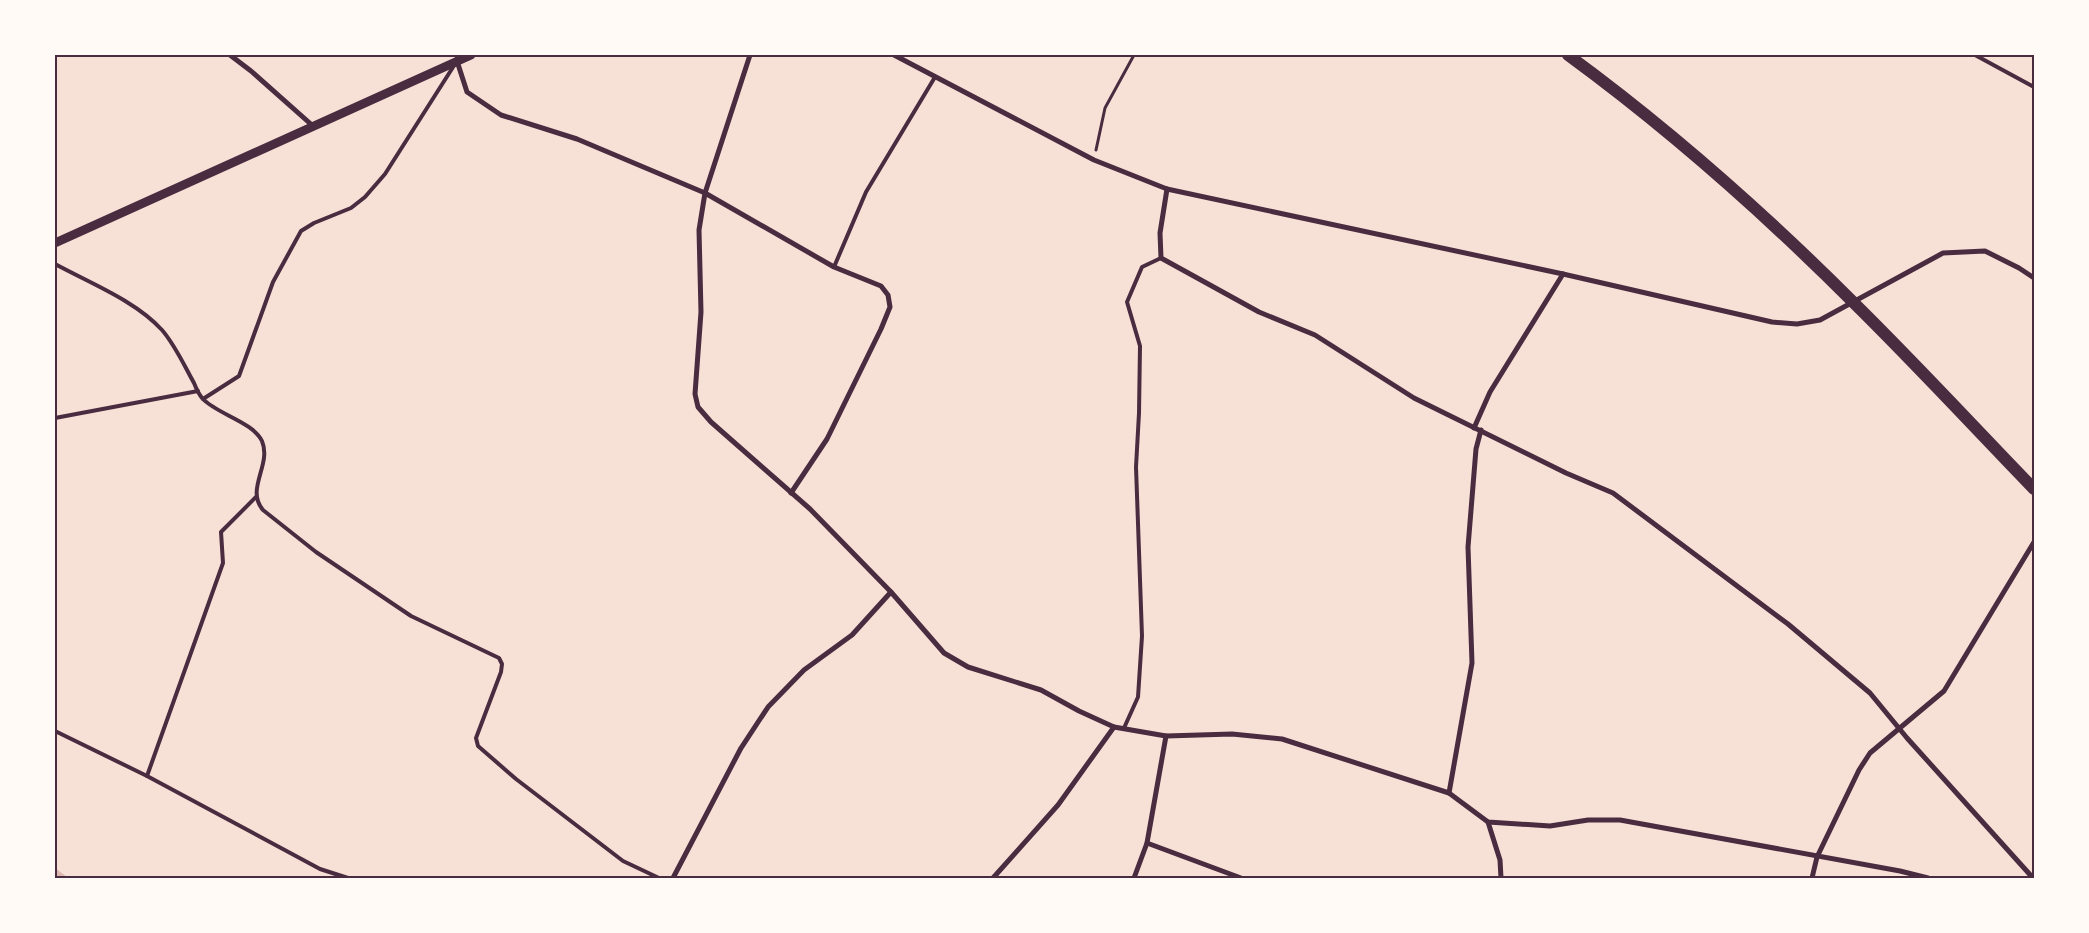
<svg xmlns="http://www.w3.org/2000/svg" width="2089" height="933" font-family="'Open Sans',sans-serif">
  <rect width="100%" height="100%" fill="#f7e1d7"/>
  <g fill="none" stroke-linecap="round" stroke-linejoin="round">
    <path stroke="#dcb8b0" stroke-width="5" d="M55 871 64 878"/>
    <path stroke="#4a2c40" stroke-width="3" d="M1096 150 1105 108 1134 55"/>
    <g stroke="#4a2c40" stroke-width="4">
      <path d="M1975 55 2034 87"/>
      <path d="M55 264C90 283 136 301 162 330 175 345 184 365 194 383 196 388 199 395 203 399 217 414 253 422 262 441 272 465 245 489 263 510L316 552 411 616 499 658 502 664 501 672 476 738 478 746 516 779 623 861 659 878"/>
      <path d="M834 267 866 192 935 77"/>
      <path d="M203 399 239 376 273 282 301 231 314 223 351 208 365 197 385 174 455 64"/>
      <path d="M55 418 198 391"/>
      <path d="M1124 728 1138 697 1142 636 1136 467 1139 413 1140 346 1127 302 1142 267 1161 258"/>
      <path d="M55 731 147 776 320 869 348 878"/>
      <path d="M147 776 223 563 221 532 256 497"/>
    </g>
    <g stroke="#4a2c40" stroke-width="5">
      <path d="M230 55 251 71 313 126"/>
      <path d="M458 55 457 61 467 92 501 115 577 139 705 193 834 267 881 286 888 295 890 307 881 329 827 439 791 493"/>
      <path d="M750 55 705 193 699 230 701 312 695 394 698 407 711 422 810 509 891 592 944 653 968 667 1041 690 1079 711 1114 727 1166 736 1232 734 1282 739 1449 793 1488 822 1550 826 1588 820H1620L1900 871 1928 878"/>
      <path d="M894 55 1094 160 1167 189 1563 274 1772 322 1797 324 1820 320 1943 253 1985 251 2019 268 2034 278"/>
      <path d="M1167 189 1160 233 1161 258 1259 312 1315 335 1414 398 1566 473 1613 493 1788 624 1870 693 1907 738 2033 878"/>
      <path d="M1474 428 1490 392 1563 274"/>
      <path d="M1449 793 1472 663 1468 547 1476 449 1481 430"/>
      <path d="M1488 822 1500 860 1501 878"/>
      <path d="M1147 843 1241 878"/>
      <path d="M673 878 741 748 768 707 804 670 852 635 891 592"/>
      <path d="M993 878 1058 805 1114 727"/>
      <path d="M1134 878 1147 843 1166 736"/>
      <path d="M1812 878 1817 857 1859 770 1870 753 1944 691 2034 542"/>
    </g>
    <path stroke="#4a2c40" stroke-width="9" d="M55 243 471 55"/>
    <path stroke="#4a2c40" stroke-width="12" d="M1568 55C1669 129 1765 214 1853 302 1915 363 1974 427 2034 489"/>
  </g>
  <rect width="2089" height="933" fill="none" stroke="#fffaf5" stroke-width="112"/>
  <rect x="56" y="56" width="1977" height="821" fill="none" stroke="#4a2c40" stroke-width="2"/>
</svg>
